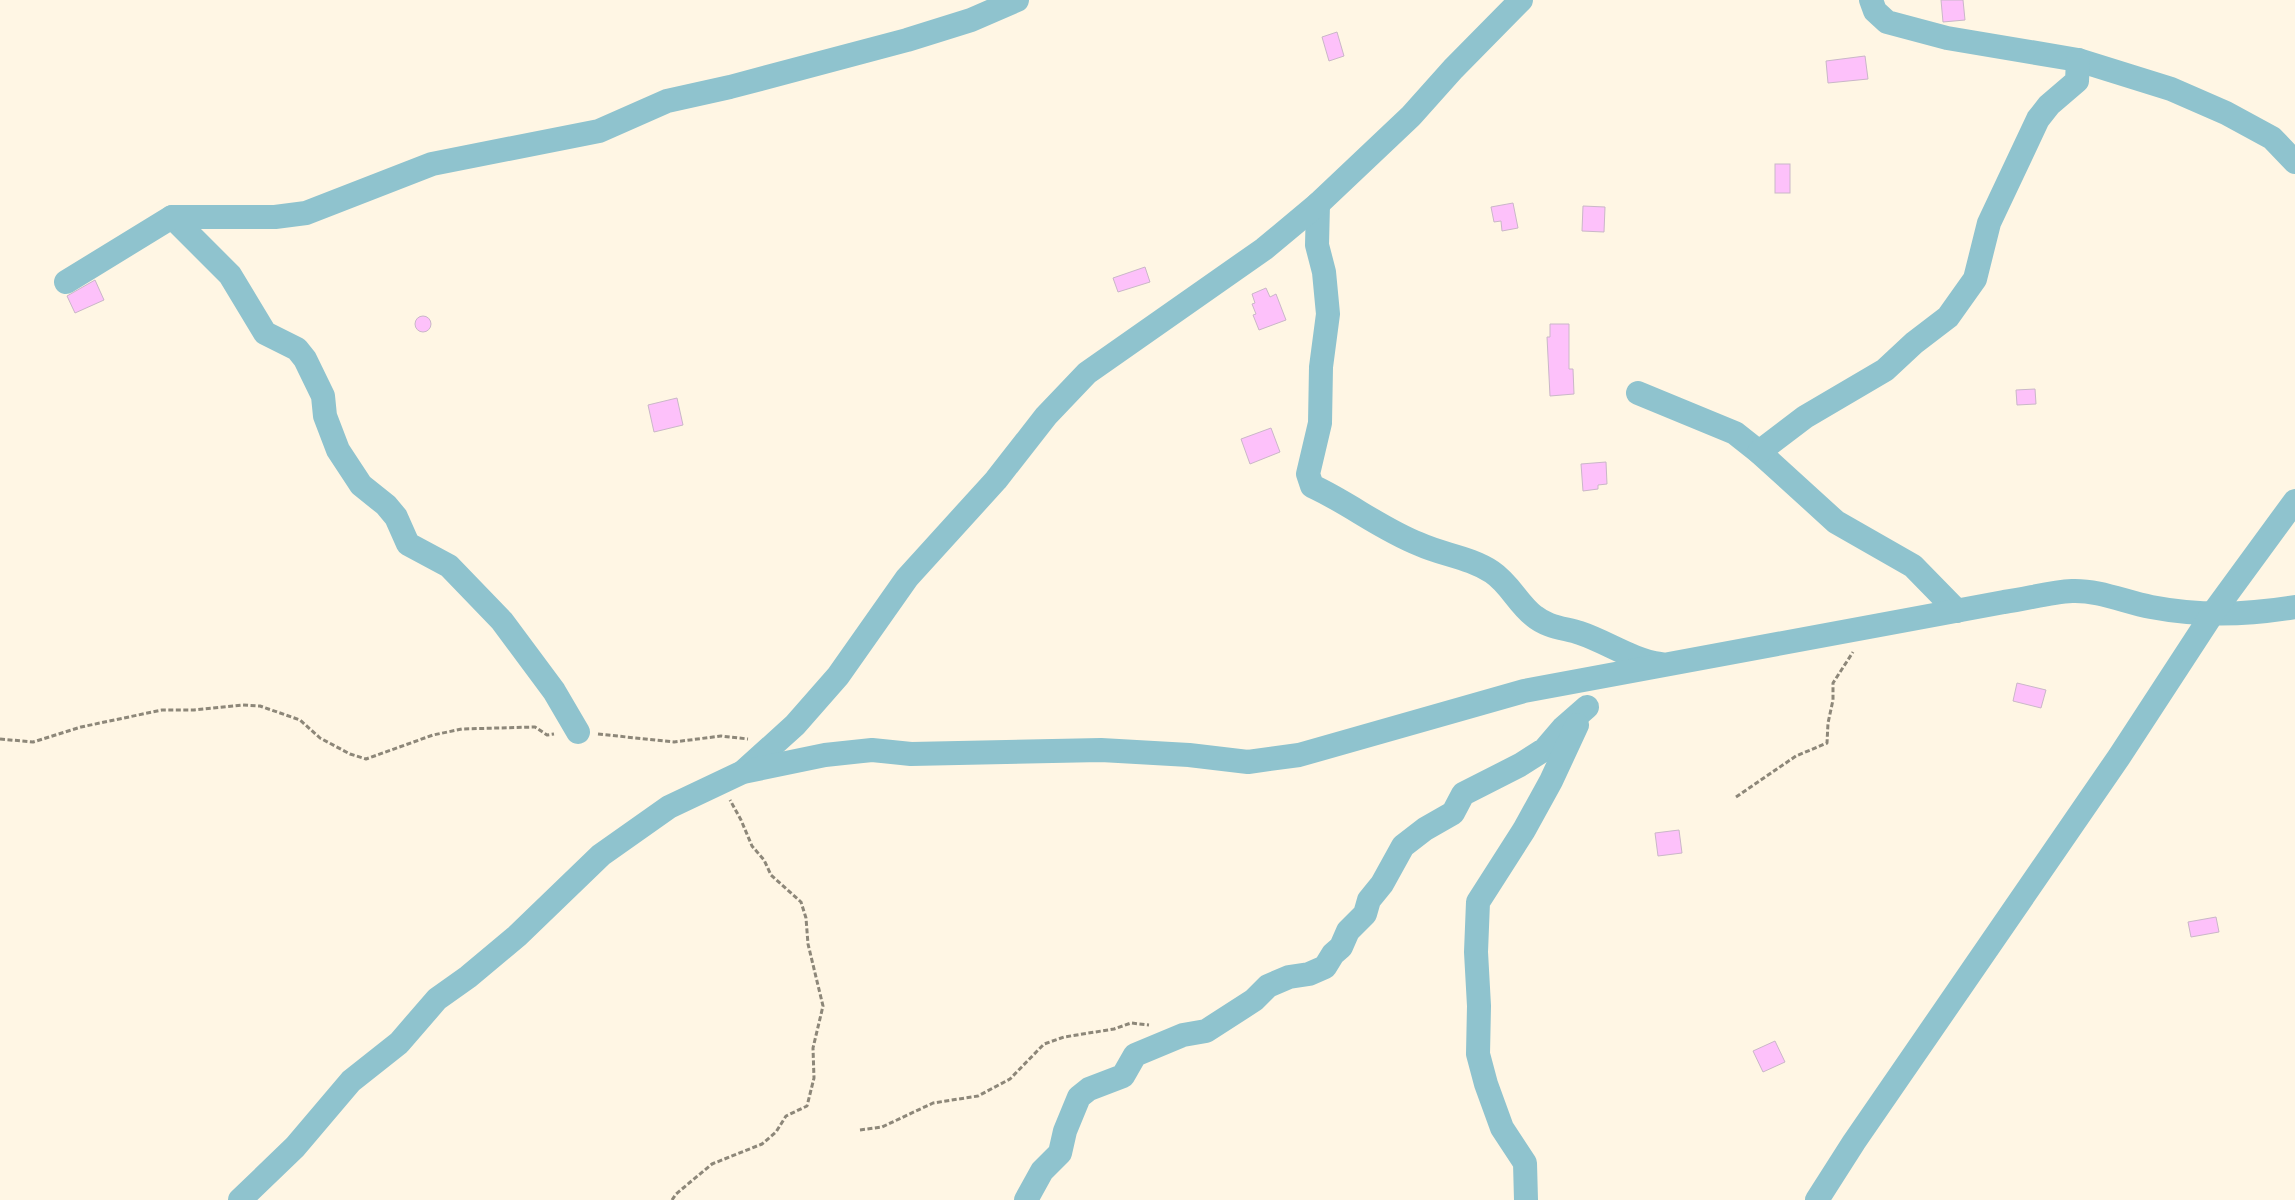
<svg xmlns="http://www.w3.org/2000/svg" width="2295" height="1200" font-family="Barlow,sans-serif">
  <rect width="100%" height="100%" fill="#fff6e4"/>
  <g fill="#fdc1fa" stroke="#cab7c8">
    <path d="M1941 0H1963L1965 20 1943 22Z"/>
    <path d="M1337 32 1344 56 1329 61 1322 37Z"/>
    <path d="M1865 56 1868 79 1828 83 1826 61Z"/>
    <rect x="1775" y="164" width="15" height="29"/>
    <path d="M1513 203 1518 228 1502 231 1501 221 1494 222 1491 207Z"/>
    <path d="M1583 206 1605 207 1604 232 1582 231Z"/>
    <path d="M1145 267 1150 282 1118 292 1113 278Z"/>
    <path d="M95 280 104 300 75 313 67 296Z"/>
    <path d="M1266 288 1270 297 1276 294 1286 320 1259 330 1253 315 1256 314 1252 304 1255 303 1252 294Z"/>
    <circle cx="423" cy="324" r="8"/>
    <path d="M1550 324H1569V369H1573L1574 394 1550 396 1547 337H1550Z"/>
    <path d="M2035 389 2036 404 2017 405 2016 390Z"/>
    <path d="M677 398 683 425 654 432 648 405Z"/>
    <path d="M1271 428 1280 452 1250 464 1241 439Z"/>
    <path d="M1606 462 1607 484 1598 485V489L1583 491 1581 464Z"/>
    <path d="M2017 683 2046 690 2041 708 2013 701Z"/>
    <path d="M1679 830 1682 853 1658 856 1655 833Z"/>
    <path d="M2216 917 2219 932 2191 937 2188 922Z"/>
    <path d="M1775 1041 1785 1062 1763 1072 1753 1051Z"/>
  </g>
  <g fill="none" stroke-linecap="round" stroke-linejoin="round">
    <g stroke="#8d8779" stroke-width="3" stroke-dasharray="5 2.5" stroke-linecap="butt">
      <path d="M598 734 674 742 721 736 748 739"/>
      <path d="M0 739 33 742 81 727 162 710H194L243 705 260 706 300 720 320 738 350 754 366 759 433 735 462 729 535 727 547 735 554 734"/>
      <path d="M1736 797 1796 756 1827 743 1828 723 1833 700V683L1853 652"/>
      <path d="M860 1130 882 1127 933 1103 978 1096 1010 1079 1044 1044 1064 1037 1114 1029 1131 1023 1149 1025"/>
      <path d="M672 1200 676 1194 712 1164 762 1144 776 1132 786 1116 807 1106 814 1078 813 1048 823 1006 808 944 806 918 801 902 771 875 764 860 752 846 741 820 730 800"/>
    </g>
    <g stroke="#8fc3ce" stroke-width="24">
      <path d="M1871 0 1875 11 1887 22 1947 38 2078 60 2171 89 2226 113 2272 138 2295 162"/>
      <path d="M1318 204 1317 245 1324 272 1328 314 1321 367 1320 423 1308 474 1312 486C1349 503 1381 529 1419 544 1443 555 1469 557 1492 572 1510 584 1518 604 1534 616 1547 627 1564 628 1580 633 1607 642 1632 660 1660 664"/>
      <path d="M172 217 230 275 265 333 297 349 305 359 323 396 325 416 338 450 361 485 386 505 396 517 408 544 449 566 502 621 554 691 578 732"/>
      <path d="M66 282 172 217H275L306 213 432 164 599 131 667 101 730 87 907 40 971 20 1017 0"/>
      <path d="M1638 393 1735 433 1759 452 1836 522 1913 566 1957 611"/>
      <path d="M1759 452 1805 417 1885 370 1914 343 1948 317 1975 279 1989 223 2038 119 2049 105 2077 81 2078 60"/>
      <path d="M743 772 795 725 838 676 907 578 996 480 1046 416 1087 373 1264 249 1318 204 1411 116 1453 69 1521 0"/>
      <path d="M240 1200 295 1147 351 1081 399 1043 437 999 468 977 517 936 601 855 669 807 743 772 825 755 872 750 911 754 1101 750 1189 755 1248 762 1299 755 1524 691 2004 602C2027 599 2050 592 2072 591 2099 590 2125 602 2151 607 2198 616 2248 615 2295 607"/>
      <path d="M1026 1200 1042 1171 1060 1153 1065 1131 1079 1097 1089 1089 1123 1076 1135 1055 1183 1035 1206 1031 1254 1000 1268 986 1289 977 1309 974 1325 967 1333 954 1341 947 1348 931 1365 914 1369 900 1382 884 1403 846 1425 829 1453 813 1463 794 1520 765 1545 749 1563 728 1587 707"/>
      <path d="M1526 1200 1525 1163 1502 1128 1486 1084 1478 1054 1479 1006 1476 952 1478 902 1524 830 1551 781 1577 725"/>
      <path d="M1817 1200 1854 1142 2119 757 2213 613 2295 501"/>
    </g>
  </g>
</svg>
